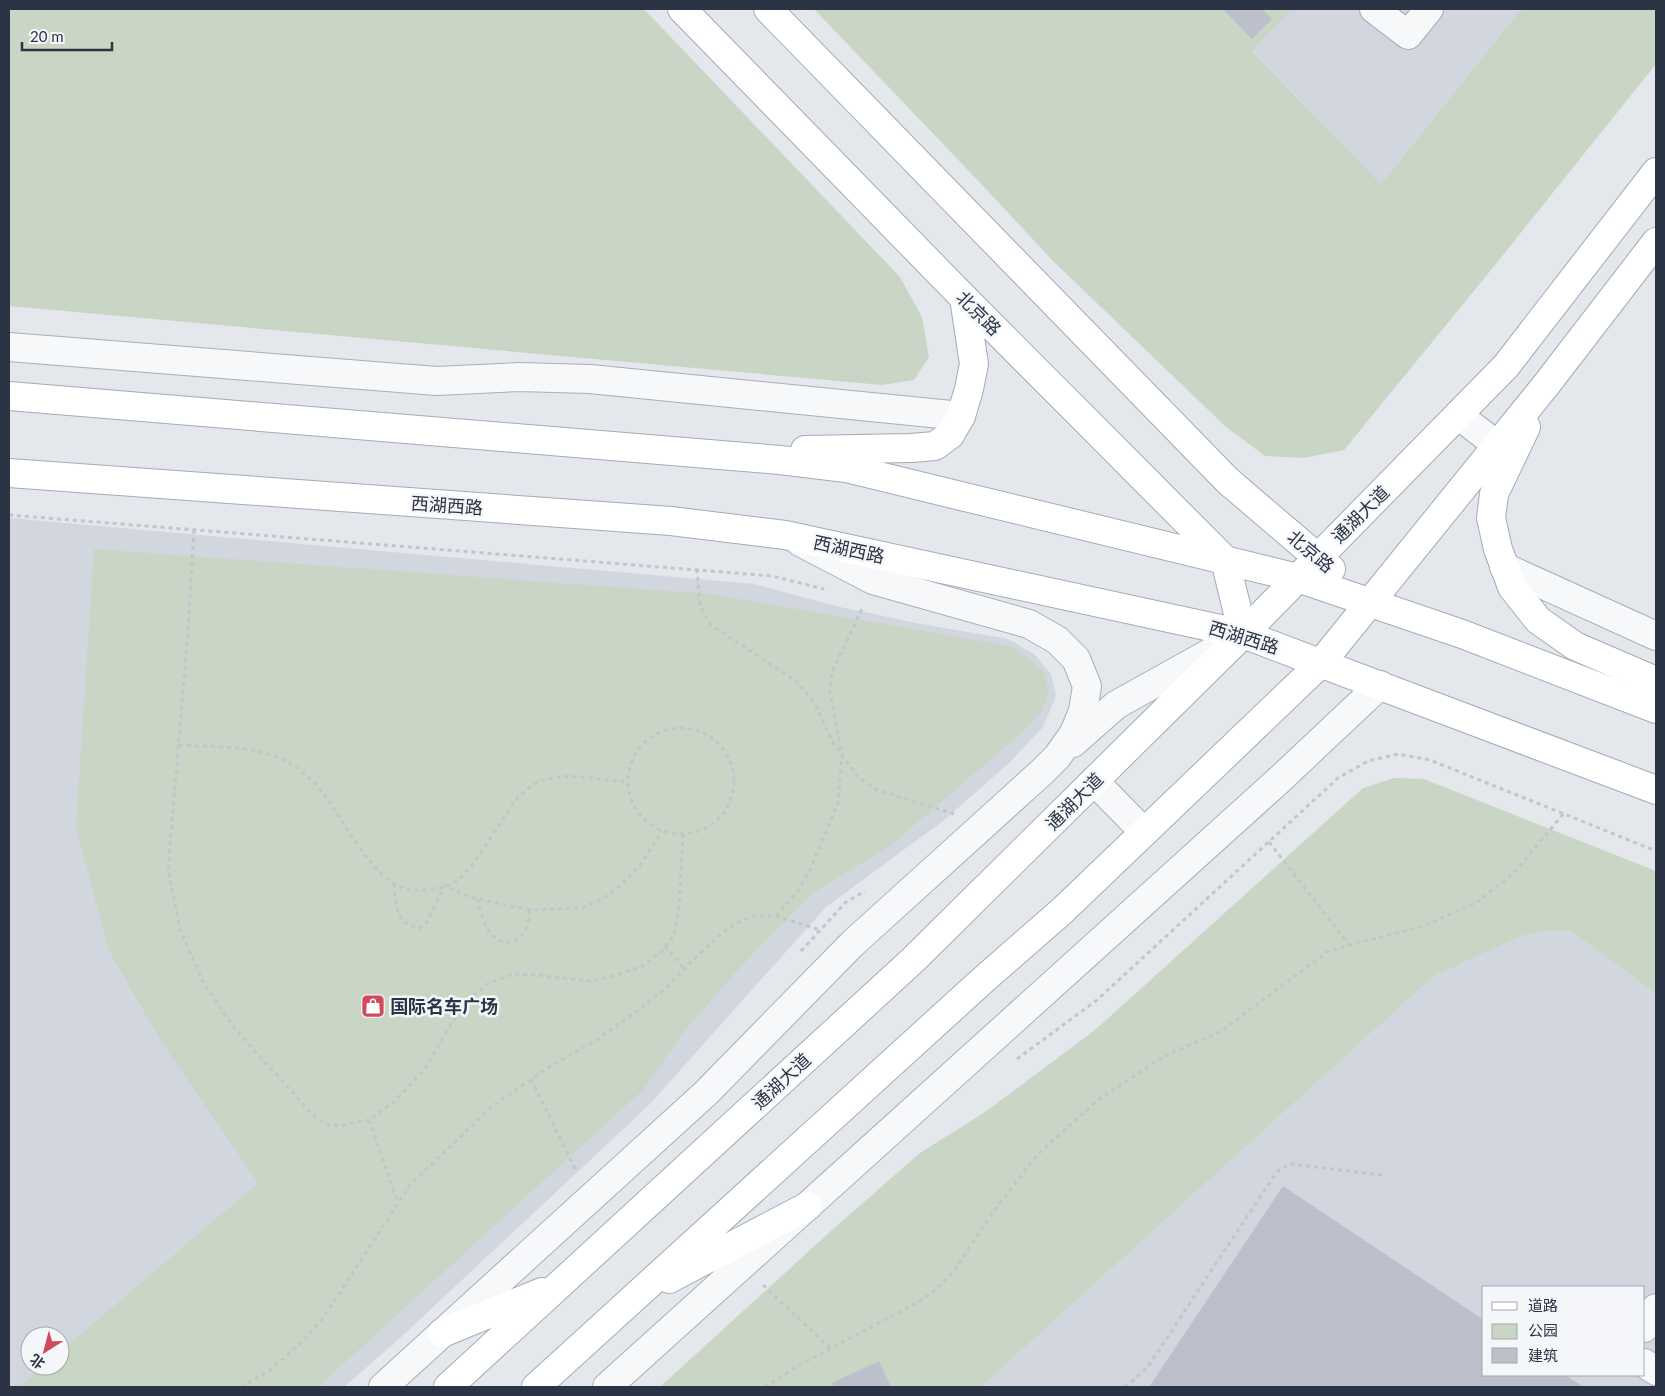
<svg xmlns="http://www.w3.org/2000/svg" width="1665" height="1396" font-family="Lato,'Noto Sans SC',sans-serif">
  <rect width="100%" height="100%" fill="#e4e7ec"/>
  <g fill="#d2d6de" fill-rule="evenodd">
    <path d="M1212 9H1521L1381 184Z"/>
    <path d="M9 518 754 584 840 607 921 624 1008 639 1034 654 1051 674 1056 696 1043 727 1008 764 943 821 826 907 648 1106 400 1338 344 1387H9ZM30 1336H60V1366H30Z"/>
    <path d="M1543 931H1571L1656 994V1387H981L1434 976 1523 934ZM1484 1287H1644V1375H1484Z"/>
  </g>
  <g fill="#c9d6c5">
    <path d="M9 9H644L900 277 922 317 929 357 914 380 882 385 9 306Z"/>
    <path d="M814 9H1292L1252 51 1381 184 1521 9H1656V64L1491 270 1344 450 1304 458 1265 456 1226 427 1053 261 986 189Z"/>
    <path d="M94 549 711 594 1009 646 1029 659 1043 671 1049 691 1042 711 1019 735 890 846 811 894 735 973 682 1034 644 1089 318 1387H19L44 1366H60V1352L258 1183 164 1046 109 951 76 828Z"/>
    <path d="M1394 778 1424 779 1656 871V994L1571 931H1543L1523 935 1434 976 981 1387H660L832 1230 920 1153 985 1112 1095 1030 1363 788Z"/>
  </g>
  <g fill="#bbc0ca">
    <path d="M1223 9H1262L1272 19 1252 39Z"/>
    <path d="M1283 1186 1484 1320V1375H1565L1584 1387H1149Z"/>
    <path d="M879 1361 891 1387H834L832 1383Z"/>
  </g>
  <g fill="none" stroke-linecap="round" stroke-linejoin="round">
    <g stroke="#a9aeb7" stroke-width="30">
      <g id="minor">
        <path d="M1374 9 1408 35 1429 9"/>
        <path d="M9 347 437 381 519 377 590 379 961 416"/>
        <path d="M1458 415 1497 445"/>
        <path d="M1504 567 1656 636"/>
        <path d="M1073 743 1116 705 1231 641"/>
        <path d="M1094 781 1144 832"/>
        <path d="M1644 1328 1656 1308"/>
        <path d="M1644 1363 1656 1371"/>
        <path d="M383 1387 706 1093 852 944 1043 771 1057 757 1074 733 1083 711 1087 686 1076 659 1057 640 1029 624 873 580 800 542"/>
        <path d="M607 1387 1278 781 1380 685"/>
      </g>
    </g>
    <g stroke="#a3abb8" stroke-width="30">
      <g id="major">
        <path d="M682 9 964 298 1225 560 1243 634"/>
        <path d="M768 9 1228 481 1331 569"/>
        <path d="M9 396 780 460 846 468 1298 578 1462 634 1656 709"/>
        <path d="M1526 427 1494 494 1491 518 1498 549 1512 587 1538 620 1575 646 1656 681"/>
        <path d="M805 450 911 448 935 446 950 435 961 416 969 389 974 364 964 298"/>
        <path d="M9 473 671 521 785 535 1243 634 1656 790"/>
        <path d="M669 1279 808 1206"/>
        <path d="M442 1333 542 1292"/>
        <path d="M448 1387 913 960 1243 634 1506 366 1656 172"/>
        <path d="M536 1387 983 980 1062 911 1321 663 1546 385 1656 242"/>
      </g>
    </g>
    <g stroke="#c2c5cb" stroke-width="3" stroke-dasharray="4 4" stroke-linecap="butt">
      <path d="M9 515 772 576 824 589"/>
      <path d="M194 530 188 631 168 869 180 930 204 983 235 1029 314 1116 325 1124 339 1126 369 1120 395 1101 425 1069 459 1011 472 996 489 983 513 974 536 975 587 981 607 978 642 966 662 951 674 935 679 909 683 834"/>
      <path d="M697 569 700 606 711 625 796 681 814 702 833 743 858 777 877 790 954 814"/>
      <circle cx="681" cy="781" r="53"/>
      <path d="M179 745C210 747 250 745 279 758 295 765 313 779 323 793 345 820 375 888 413 890 428 891 447 889 459 879 474 866 494 832 506 814 514 801 526 787 541 781 567 771 600 780 627 782"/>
      <path d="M1269 842 1349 945"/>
      <path d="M394 884C396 905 395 925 420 928L427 922 444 886 470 897 530 910 581 908 602 899 620 886 641 864 662 831"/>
      <path d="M477 899C480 908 482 920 487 928 497 946 516 948 526 929 529 923 529 915 530 910"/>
      <path d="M776 916 797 892 809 872 838 803 842 754 830 693 832 672 863 607"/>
      <path d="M665 946 684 968"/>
      <path d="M801 951 846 902 865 891"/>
      <path d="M1017 1059 1097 1000 1338 778 1368 761 1398 754 1430 760 1656 851"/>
      <path d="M531 1079 576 1171"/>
      <path d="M369 1120 398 1203"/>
      <path d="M763 1285 830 1348"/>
      <path d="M241 1387 270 1370 300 1344 323 1318 410 1185 491 1107 546 1069 595 1041 640 1009 666 988 693 960 723 932 737 923 753 916H776L820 930"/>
      <path d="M765 1387 803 1363 915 1304 937 1289 955 1269 991 1215 1037 1155 1098 1100 1164 1056 1220 1032 1327 952 1360 942 1418 928 1476 903 1514 873 1564 813"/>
      <path d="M1125 1387 1147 1368 1270 1182 1278 1171 1290 1164 1383 1175"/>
    </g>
    <use href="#minor" stroke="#f7f8fa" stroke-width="28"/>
    <use href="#major" stroke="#fff" stroke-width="28"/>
  </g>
  <defs>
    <g id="shop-square" transform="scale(1.25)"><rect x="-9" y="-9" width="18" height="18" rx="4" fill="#d1495b" stroke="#f4f6f9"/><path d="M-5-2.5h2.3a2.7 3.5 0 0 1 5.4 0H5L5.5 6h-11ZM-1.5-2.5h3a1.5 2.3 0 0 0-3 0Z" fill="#fff"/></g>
  </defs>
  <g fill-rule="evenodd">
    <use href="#shop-square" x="373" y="1006"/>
  </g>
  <g text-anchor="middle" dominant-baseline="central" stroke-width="5" stroke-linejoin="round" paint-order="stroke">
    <g font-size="18" fill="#2b3445" stroke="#f4f6f9">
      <text transform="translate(979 313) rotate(45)">北京路</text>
      <text transform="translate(447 505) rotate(4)">西湖西路</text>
      <text transform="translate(1360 514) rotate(-45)">通湖大道</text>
      <text transform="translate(849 549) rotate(12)">西湖西路</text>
      <text transform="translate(1311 551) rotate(40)">北京路</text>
      <text transform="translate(1244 637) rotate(17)">西湖西路</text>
      <text transform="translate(1074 801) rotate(-45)">通湖大道</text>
      <text transform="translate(781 1081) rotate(-43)">通湖大道</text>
    </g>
    <g font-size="18" font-weight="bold" fill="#2b3445" stroke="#f4f6f9" text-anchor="start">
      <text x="390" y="1006">国际名车广场</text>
    </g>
  </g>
  <rect width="1665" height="1396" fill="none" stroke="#2b3445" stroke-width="20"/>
  <rect x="1482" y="1286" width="162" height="90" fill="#f4f6f9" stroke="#a4a8b1"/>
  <rect x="1492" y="1302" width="25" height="8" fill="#ffffff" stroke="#a4a8b1"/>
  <text x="1528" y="1311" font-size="15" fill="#2b3445">道路</text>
  <rect x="1492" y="1324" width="25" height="15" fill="#c9d6c5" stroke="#a4a8b1"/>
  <text x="1528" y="1336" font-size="15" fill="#2b3445">公园</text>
  <rect x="1492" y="1348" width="25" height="15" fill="#bbc0ca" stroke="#a4a8b1"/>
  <text x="1528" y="1361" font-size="15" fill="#2b3445">建筑</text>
  <g transform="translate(45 1351) rotate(216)"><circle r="24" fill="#f4f6f9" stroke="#a4a8b1"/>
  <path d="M0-4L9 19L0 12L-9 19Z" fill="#d1495b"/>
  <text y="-8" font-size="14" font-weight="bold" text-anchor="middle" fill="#2b3445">北</text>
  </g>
  <path d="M22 42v8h90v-8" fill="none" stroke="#2b3445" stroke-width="2.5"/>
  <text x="30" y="42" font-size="15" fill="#2b3445" stroke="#f4f6f9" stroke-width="4" paint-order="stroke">20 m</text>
</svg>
